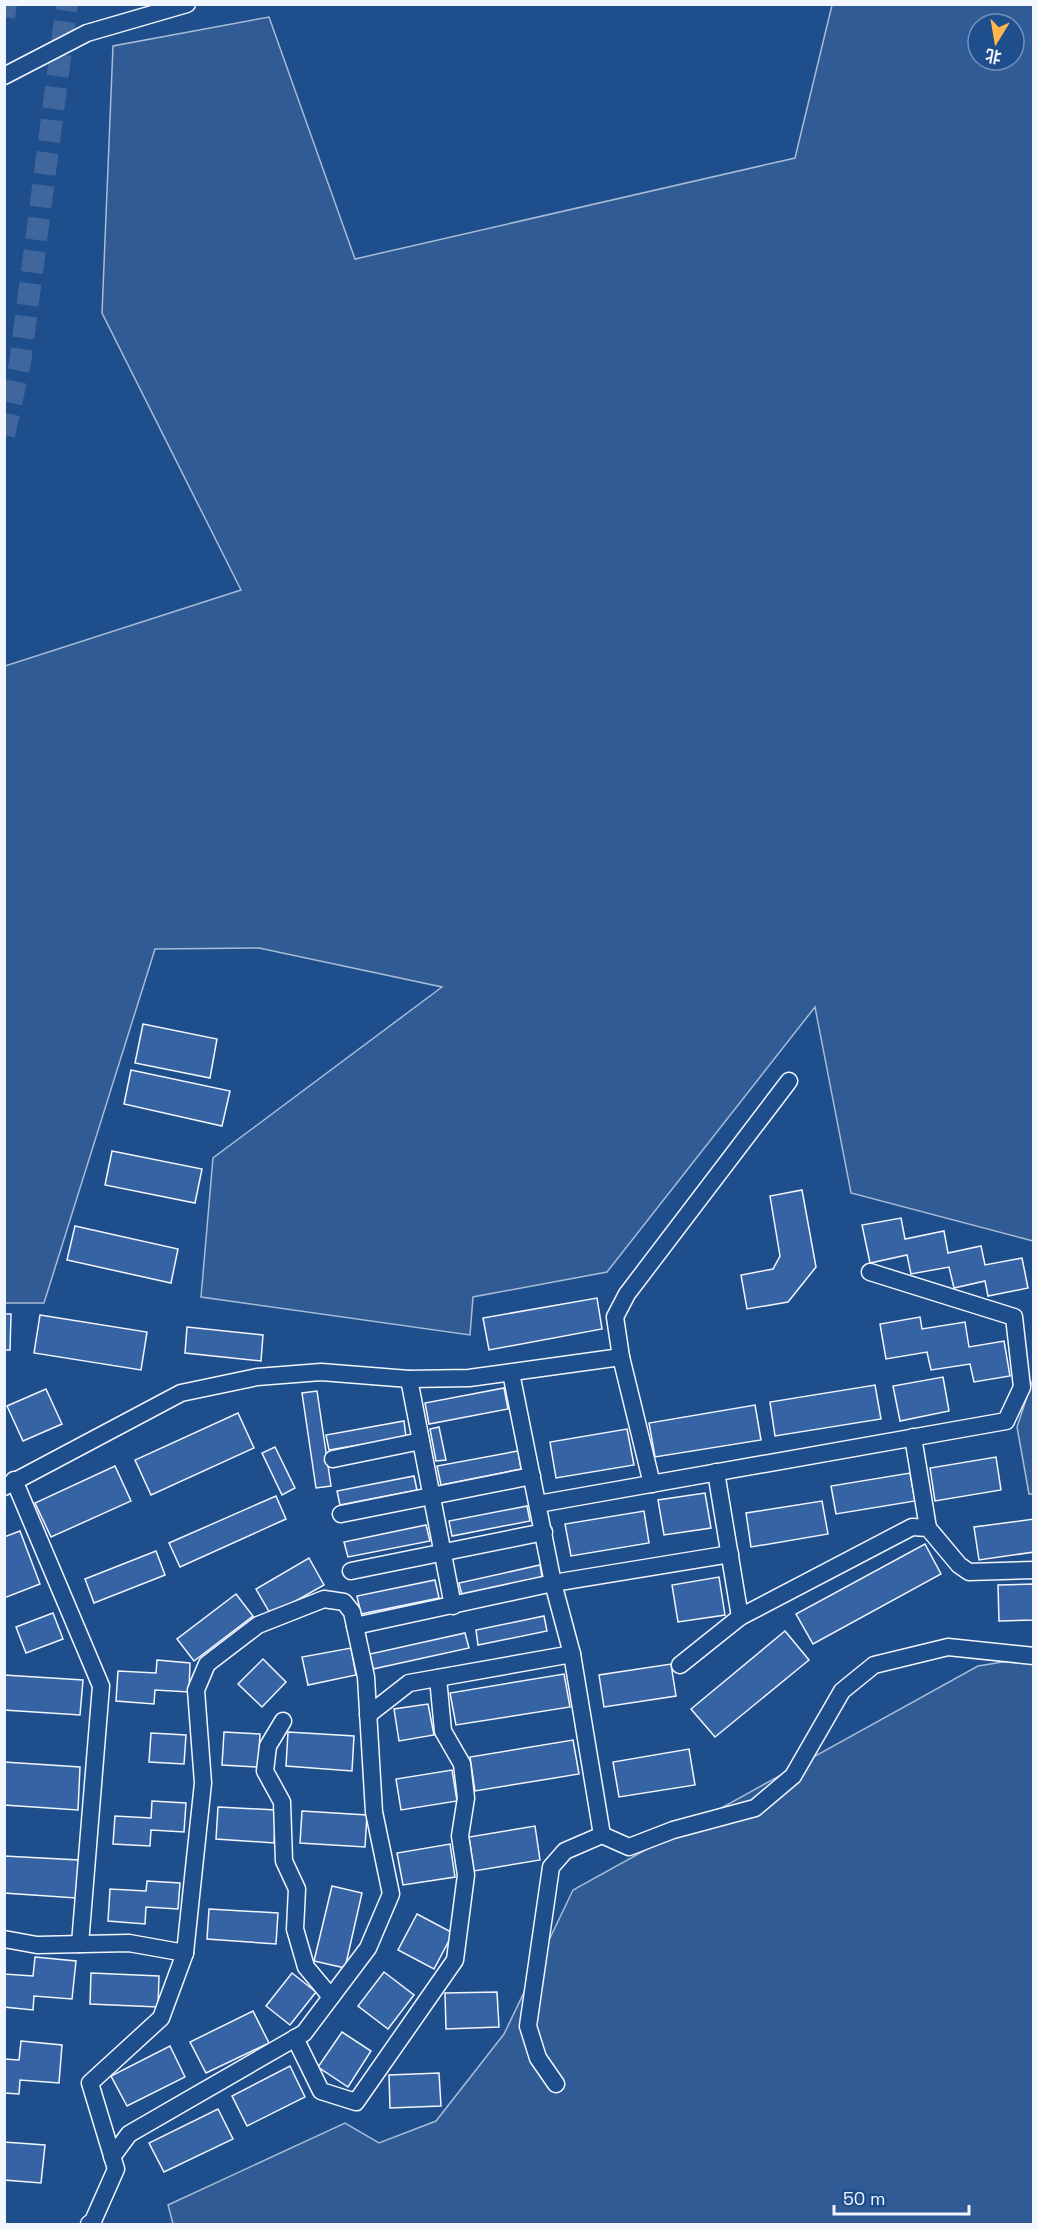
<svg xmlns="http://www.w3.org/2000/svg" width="1038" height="2229" font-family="'Space Grotesk','Noto Sans SC',sans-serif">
  <rect width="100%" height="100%" fill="#1f4e8c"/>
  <g fill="#305b95" stroke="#a8bbd7" stroke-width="1.5" fill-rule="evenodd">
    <path d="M832 5H1033V1241L851 1193 815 1007 607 1272 473 1297 470 1335 201 1297 213 1158 442 987 259 948 155 949 44 1303H5V666L241 590 102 313 113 46 269 17 355 259 795 158ZM978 24H1014V60H978Z"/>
    <path d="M1033 1379 1034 1494H1029L1017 1427Z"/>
    <path d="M1033 1657V2224H173L168 2205 345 2123 379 2143 436 2121 504 2034 573 1890 978 1666Z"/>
  </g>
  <g fill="#3563a3" stroke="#f2f6ff" stroke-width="1.5">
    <path d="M143 1024 217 1039 210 1078 135 1063Z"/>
    <path d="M131 1070 230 1091 222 1126 124 1104Z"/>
    <path d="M112 1151 202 1169 195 1203 105 1185Z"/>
    <path d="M802 1190 816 1267 788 1302 747 1309 741 1275 773 1269 780 1256 770 1196Z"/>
    <path d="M901 1218 905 1239 944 1231 948 1253 981 1246 985 1265 1022 1258 1028 1288 988 1296 985 1281 954 1288 949 1267 911 1274 907 1255 870 1263 862 1225Z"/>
    <path d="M75 1226 178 1249 171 1283 67 1260Z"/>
    <path d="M597 1298 602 1329 489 1350 483 1318Z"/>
    <path d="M4 1314H11L10 1350H4Z"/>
    <path d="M40 1315 147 1332 141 1370 34 1353Z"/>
    <path d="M920 1317 922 1329 965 1322 969 1347 1004 1341 1010 1376 974 1382 970 1364 931 1370 927 1352 886 1359 880 1324Z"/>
    <path d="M187 1327 263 1335 261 1361 185 1353Z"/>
    <path d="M943 1377 949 1411 900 1421 893 1386Z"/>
    <path d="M875 1385 881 1419 775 1436 770 1402Z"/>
    <path d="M504 1388 508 1409 429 1424 425 1403Z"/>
    <path d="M46 1389 62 1424 23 1441 7 1406Z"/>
    <path d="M317 1391 331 1486 316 1488 302 1393Z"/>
    <path d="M755 1405 761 1440 655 1457 649 1423Z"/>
    <path d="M238 1413 254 1448 151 1495 135 1460Z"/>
    <path d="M404 1421 406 1437 329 1450 326 1435Z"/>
    <path d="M439 1427 446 1460 436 1461 430 1429Z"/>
    <path d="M627 1429 634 1465 556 1478 550 1442Z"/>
    <path d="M275 1447 295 1488 282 1495 262 1453Z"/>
    <path d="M518 1451 521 1469 441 1485 437 1466Z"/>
    <path d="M996 1457 1001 1490 935 1501 930 1468Z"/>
    <path d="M115 1466 131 1501 51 1537 35 1503Z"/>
    <path d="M910 1473 915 1501 836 1514 831 1486Z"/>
    <path d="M414 1476 417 1490 340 1505 337 1491Z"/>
    <path d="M705 1493 711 1528 664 1535 658 1500Z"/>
    <path d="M276 1496 286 1519 180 1567 169 1543Z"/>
    <path d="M822 1501 828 1534 751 1547 746 1513Z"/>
    <path d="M527 1506 530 1521 452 1536 449 1521Z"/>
    <path d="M644 1511 649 1543 571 1556 565 1524Z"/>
    <path d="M1034 1519V1552L979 1560 974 1527Z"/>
    <path d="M426 1525 430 1541 348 1557 344 1542Z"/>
    <path d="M20 1531 40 1584 4 1598V1537Z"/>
    <path d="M925 1544 941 1574 813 1644 796 1614Z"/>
    <path d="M156 1551 165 1575 94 1603 85 1579Z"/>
    <path d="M309 1558 324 1585 271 1615 256 1589Z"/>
    <path d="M540 1565 542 1577 462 1595 459 1583Z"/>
    <path d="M719 1577 725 1615 678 1622 672 1585Z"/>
    <path d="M435 1580 439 1598 361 1614 357 1596Z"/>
    <path d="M1034 1584V1620L999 1621 998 1585Z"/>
    <path d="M236 1594 253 1616 194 1661 177 1639Z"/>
    <path d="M53 1613 63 1639 26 1653 16 1627Z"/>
    <path d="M544 1616 547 1631 478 1645 476 1630Z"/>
    <path d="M785 1631 809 1660 715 1737 691 1709Z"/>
    <path d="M465 1633 469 1648 373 1669 370 1654Z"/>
    <path d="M351 1648 356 1675 308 1685 302 1657Z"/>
    <path d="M263 1659 286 1682 262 1707 238 1684Z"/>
    <path d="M157 1660 190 1663 189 1692 155 1690 154 1704 116 1701 118 1671 156 1673Z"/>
    <path d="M671 1664 676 1696 604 1707 599 1675Z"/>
    <path d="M564 1674 570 1707 456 1725 450 1693Z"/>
    <path d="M4 1675 83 1680 80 1715 4 1710Z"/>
    <path d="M428 1704 434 1735 399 1741 394 1709Z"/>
    <path d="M224 1732 260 1734 258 1767 222 1765Z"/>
    <path d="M288 1732 354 1736 352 1771 286 1766Z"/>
    <path d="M151 1733 186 1735 184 1764 149 1762Z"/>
    <path d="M573 1740 579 1774 475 1791 470 1757Z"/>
    <path d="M689 1749 695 1785 619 1797 613 1762Z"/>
    <path d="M4 1762 80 1767 78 1810 4 1805Z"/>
    <path d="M452 1770 457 1801 401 1810 396 1779Z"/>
    <path d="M152 1801 186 1803 184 1832 151 1830 150 1846 113 1844 115 1816 151 1818Z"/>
    <path d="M218 1807 276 1810 274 1843 216 1839Z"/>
    <path d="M302 1811 367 1815 365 1847 300 1843Z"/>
    <path d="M535 1826 540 1860 474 1871 469 1837Z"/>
    <path d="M450 1844 455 1877 403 1885 397 1853Z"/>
    <path d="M4 1856 79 1860 76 1898 4 1893Z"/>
    <path d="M147 1881 180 1883 178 1909 146 1907 145 1924 108 1921 110 1889 146 1891Z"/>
    <path d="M332 1886 362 1893 345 1968 314 1961Z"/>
    <path d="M209 1909 278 1913 276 1944 207 1939Z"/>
    <path d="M417 1914 453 1933 434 1969 398 1950Z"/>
    <path d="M35 1957 76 1961 72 1999 34 1996 33 2010 4 2007V1974L33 1976Z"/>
    <path d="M384 1972 414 1995 388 2029 358 2006Z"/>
    <path d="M91 1973 159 1976 158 2007 90 2004Z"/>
    <path d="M292 1973 316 1992 290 2025 266 2006Z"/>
    <path d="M497 1992 499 2027 446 2029 445 1993Z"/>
    <path d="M253 2011 269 2043 206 2073 190 2042Z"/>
    <path d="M342 2032 371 2051 348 2087 318 2067Z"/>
    <path d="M21 2041 62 2045 59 2083 20 2080 19 2094 4 2093V2059L19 2060Z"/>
    <path d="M170 2046 185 2077 127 2106 111 2076Z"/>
    <path d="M290 2066 305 2097 247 2126 232 2096Z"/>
    <path d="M439 2073 441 2106 390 2108 389 2075Z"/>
    <path d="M218 2109 233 2139 164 2172 149 2143Z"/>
    <path d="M4 2142 45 2145 41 2183 4 2180Z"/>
  </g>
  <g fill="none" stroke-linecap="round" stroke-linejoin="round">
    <g stroke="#3f679d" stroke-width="22" stroke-dasharray="22 11" stroke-linecap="butt">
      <path d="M4 17 6 4"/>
      <path d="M4 435 20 363 67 4"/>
    </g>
    <g stroke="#f2f6ff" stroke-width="19">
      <g id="minor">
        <path d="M4 76 87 33 187 4"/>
        <path d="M621 1357 652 1484"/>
        <path d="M511 1373 553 1583 572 1654 602 1835"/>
        <path d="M409 1379 453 1606"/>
        <path d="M913 1437 928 1528"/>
        <path d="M333 1459 421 1441"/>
        <path d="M716 1472 740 1617"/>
        <path d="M14 1480 101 1686 80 1944"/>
        <path d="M4 1487 181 1393 257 1377 321 1372 409 1379 469 1378 621 1357 615 1317 627 1294 789 1081"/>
        <path d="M538 1504 1006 1421 1022 1387 1014 1317 870 1272"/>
        <path d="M341 1514 532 1476"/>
        <path d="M351 1571 544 1532"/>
        <path d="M355 1626 553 1583 730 1554"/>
        <path d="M680 1665 740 1617 912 1527 928 1528 959 1565 969 1572 1034 1570"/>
        <path d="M368 1715 409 1683 572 1654"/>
        <path d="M283 1721 268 1746 265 1771 282 1802 284 1861 297 1889 295 1929 306 1967 331 1997"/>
        <path d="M4 1939 37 1945 129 1943 185 1953"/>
        <path d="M295 2038 321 2091 356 2102 455 1960 466 1875 460 1836 466 1798 462 1764 443 1731 438 1678"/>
        <path d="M556 2084 538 2058 528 2026 551 1867 565 1851 602 1835 629 1847 673 1830 755 1808 793 1776 842 1691 874 1665 948 1647 1034 1656"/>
        <path d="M89 2224 93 2221 116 2169 90 2083 161 2018 185 1953 203 1783 196 1690 207 1664 258 1625 324 1599 344 1602 352 1612 366 1677 374 1812 391 1894 368 1948 304 2033 129 2134 112 2157"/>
      </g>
    </g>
    <use href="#minor" stroke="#1f4e8c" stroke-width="16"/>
  </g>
  <rect width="1038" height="2229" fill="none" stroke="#f2f6ff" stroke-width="12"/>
  <g transform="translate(996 42) rotate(191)"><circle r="28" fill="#1f4e8c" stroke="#7391ba" stroke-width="1.5"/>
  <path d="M0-4.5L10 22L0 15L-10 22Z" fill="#ffb74d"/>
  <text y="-9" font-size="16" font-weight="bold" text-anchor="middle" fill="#f2f6ff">北</text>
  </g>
  <path d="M834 2205v9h135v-9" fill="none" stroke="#f2f6ff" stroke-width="3"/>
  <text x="843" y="2205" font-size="18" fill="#f2f6ff" stroke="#1f4e8c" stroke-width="4.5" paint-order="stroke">50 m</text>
</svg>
